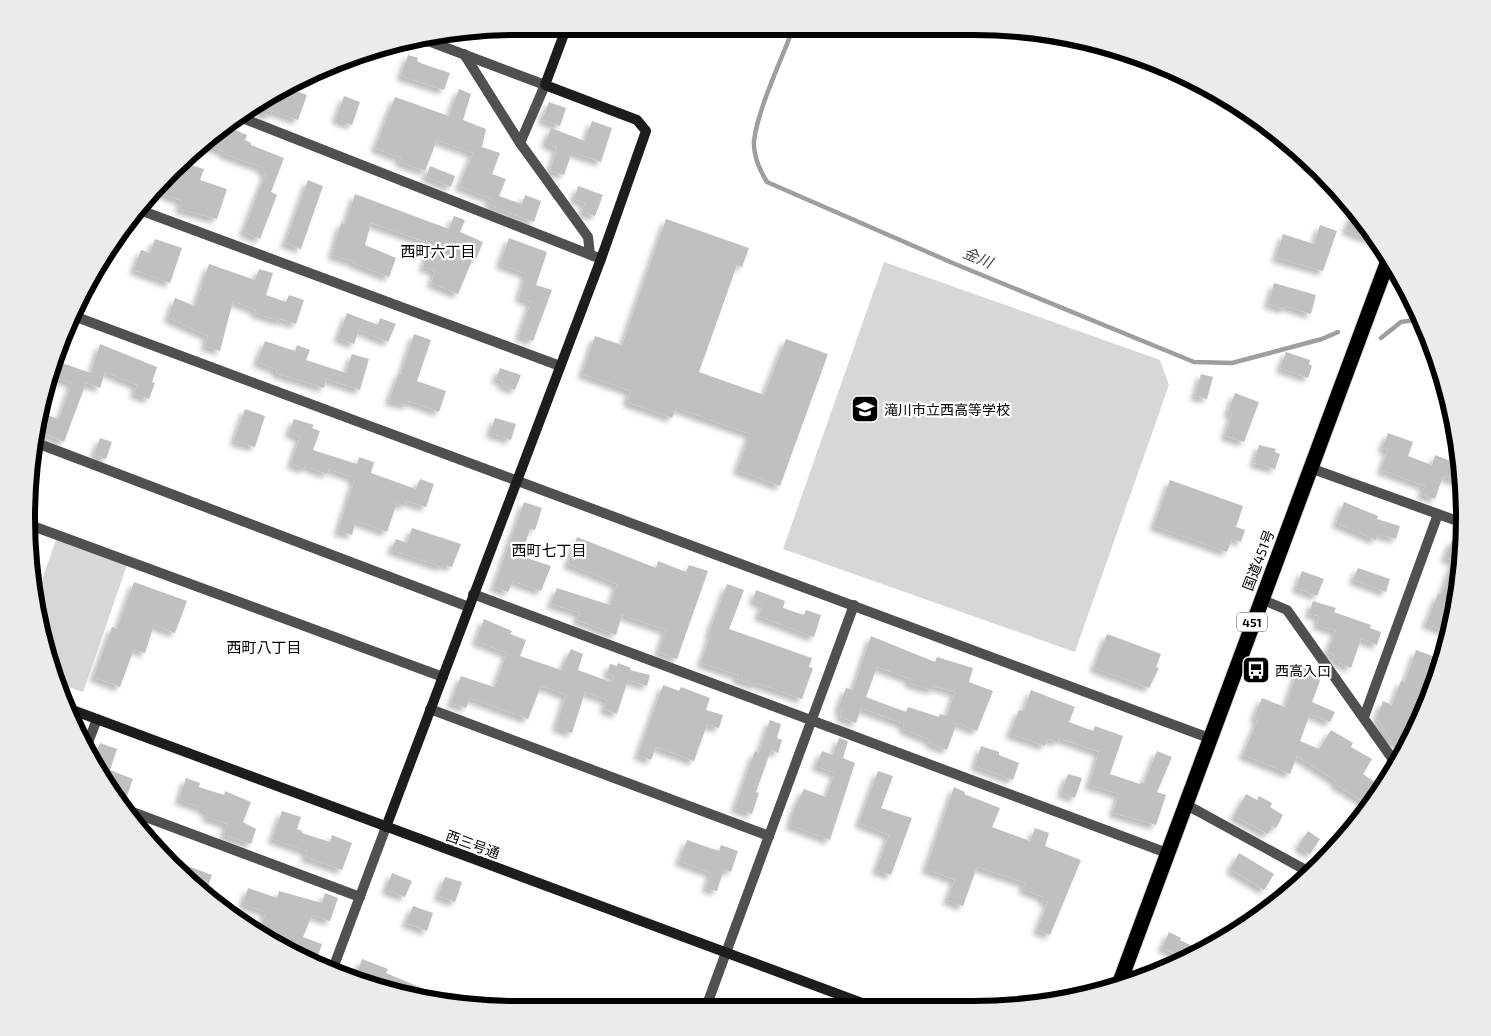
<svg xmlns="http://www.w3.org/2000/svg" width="1491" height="1036" font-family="'Exo 2','Noto Sans JP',sans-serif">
  <defs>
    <filter id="shadow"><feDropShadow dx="-4.5" dy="4.5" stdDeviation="2.5" flood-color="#0004"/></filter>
  </defs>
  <rect width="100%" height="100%" fill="#fff"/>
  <g fill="#d7d7d7">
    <path d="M884 262 1160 360 1169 385 1075 652 783 549Z"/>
    <path d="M56 540 127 565 83 692 57 683 43 646 34 602Z"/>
  </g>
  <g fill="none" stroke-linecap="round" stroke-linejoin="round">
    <g stroke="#9e9e9e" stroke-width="4.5">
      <path d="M794 26C782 59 758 108 754 141 753 156 759 169 767 182L955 264 1194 362 1232 363 1322 339 1338 332"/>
      <path d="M1381 338 1401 322 1420 319"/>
    </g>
  </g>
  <g fill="#c0c0c0" fill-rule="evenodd" filter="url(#shadow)">
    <path d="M408 55 418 58 417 61 423 64 450 73 444 90 401 76Z"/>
    <path d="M291 89 307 95 298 120 272 111 270 116 256 110 259 101 275 93 288 98Z"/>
    <path d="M459 89 471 94 463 120 486 129 482 147 500 153 492 174 506 179 499 196 522 204 525 195 541 201 534 222 489 205 491 199 459 186 473 153 437 140 425 171 399 162 401 158 375 148 395 97 449 116Z"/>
    <path d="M344 96 360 102 352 125 336 119Z"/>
    <path d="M549 102 566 108 560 126 542 120Z"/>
    <path d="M592 121 612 128 601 162 572 152 564 175 550 171 557 148 545 143 551 128 585 141Z"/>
    <path d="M222 129 231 133 233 129 247 135 245 140 251 143V145L284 158 271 192 277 195 260 239 243 232 266 173 262 171 263 168 224 154V152L205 144Z"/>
    <path d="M184 163 204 169 200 180 227 189 217 219 179 209 182 201 153 190Z"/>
    <path d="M430 166 455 176 451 187 426 177Z"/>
    <path d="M308 180 323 186 301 249 285 243Z"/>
    <path d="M578 186 603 195 595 216 582 212 585 203 574 199Z"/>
    <path d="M355 194 449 229 454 216 465 220 460 232 483 242 476 259 473 258 458 294 431 283 435 271 423 267 431 244 371 223 365 245 396 258 389 277 353 263 354 262 332 255 341 223 345 224Z"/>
    <path d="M1354 210 1377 242 1346 230Z"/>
    <path d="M666 219 749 248 742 267 737 265 699 372 764 395 786 339 828 354 780 486 737 470 750 434 676 408 672 418 627 402 630 391 582 374 595 336 622 345Z"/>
    <path d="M1320 225 1337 231 1323 271 1276 258 1283 234 1314 244Z"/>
    <path d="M509 238 547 252 536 285 552 290 533 341 519 336 531 302 519 298 526 274 500 264Z"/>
    <path d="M155 239 182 248 170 283 134 270 141 250 150 253Z"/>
    <path d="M209 264 255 280 259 269 273 273 266 295 286 302 289 295 304 300 296 324 280 319V321L255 313 256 310 233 301 220 351 205 346 208 336 168 318 175 298 195 306Z"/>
    <path d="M1274 283 1316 295 1311 314 1285 306 1284 309 1268 304Z"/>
    <path d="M347 313 378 325 380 318 396 324 388 342 359 330 354 344 338 338Z"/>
    <path d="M414 334 431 340 417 381 446 391 439 412 409 401 407 405 389 401 399 373 401 374Z"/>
    <path d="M265 341 295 351 297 345 310 350 306 360 346 373 352 354 369 359 360 390 326 379 324 388 276 373 277 370 257 362Z"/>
    <path d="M100 344 157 367 152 382 155 383 149 399 134 394 137 385 105 372 100 388 86 383 64 442 37 430 41 413 59 419 72 383 56 378 62 363 91 373Z"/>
    <path d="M1286 352 1310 360 1309 364 1312 366 1308 378 1280 368Z"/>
    <path d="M500 368 521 375 515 390 502 385 503 381 496 379Z"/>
    <path d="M1201 374 1213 377 1207 399 1195 396Z"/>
    <path d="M1235 393 1259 402 1244 442 1225 436 1232 414 1228 412Z"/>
    <path d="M245 409 265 416 255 447 234 441Z"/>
    <path d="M495 418 516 424 511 440 490 433Z"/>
    <path d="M294 419 314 425 312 428 320 431 313 450 357 464 359 457 374 462 371 473 416 489 420 479 434 484 426 507 406 501 404 506 397 503 387 532 356 521 352 535 338 531 354 481 352 477 329 469 327 474 305 466 304 469 291 464 300 437 289 433Z"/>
    <path d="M1388 433 1413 442 1408 456 1432 465 1435 455 1461 465V483L1443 476 1435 499 1421 494 1425 486 1381 470 1388 450 1382 448Z"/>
    <path d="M100 438 112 442 106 459 94 455Z"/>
    <path d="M1259 445 1276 449 1275 452 1280 454 1275 469 1254 463Z"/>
    <path d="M1170 480 1243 506 1236 527 1245 530 1241 542 1232 539 1227 552 1154 526Z"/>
    <path d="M524 502 542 508 535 530 530 529 521 556 551 566 541 591 513 581 508 592 494 587Z"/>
    <path d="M1344 502 1378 516 1377 519 1400 526 1396 539 1378 534 1376 540 1336 523Z"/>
    <path d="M412 528 461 544 452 567 443 564 442 567 391 550 396 539 407 543Z"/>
    <path d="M577 537 656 568 658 561 686 572 689 565 708 571 677 659 658 652 666 630 622 615 616 635 577 620 580 613 551 604 557 588 610 605 617 584 568 564Z"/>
    <path d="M1452 540 1464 544V550L1454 607 1446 631 1426 624 1438 594 1441 595 1454 561 1445 558Z"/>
    <path d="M1358 568 1390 579 1386 592 1353 580Z"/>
    <path d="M1302 571 1324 579 1317 596 1296 588Z"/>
    <path d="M134 582 187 601 175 633 154 625 145 653 134 649 120 687 94 677 112 627 117 629Z"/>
    <path d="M727 584 744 590 729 629 812 658 809 667 813 668 802 699 756 683 755 685 737 679 738 675 701 663 711 634 709 633Z"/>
    <path d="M756 590 785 601 783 608 804 615 806 610 821 615 814 637 758 616 763 604 753 601Z"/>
    <path d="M1313 601 1336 608 1334 612 1371 625 1370 628 1381 632 1377 645 1361 639 1351 668 1338 662V660L1333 658 1334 655 1327 652 1336 631 1317 625 1319 616 1309 614Z"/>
    <path d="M484 619 512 631 510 634 526 640 520 656 561 670 571 649 583 654 578 670 611 682 614 676 607 674 610 664 617 666 618 663 631 668 630 670 650 675 647 686 628 680 617 714 604 709 607 700 585 692 572 733 556 727 566 695 541 686 528 719 470 698 466 708 451 703 461 676 494 687 497 680 507 653 476 641Z"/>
    <path d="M1107 634 1161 654 1156 667 1159 668 1149 688 1094 668Z"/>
    <path d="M871 636 935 662 937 657 973 668 969 682 993 691 977 731 957 723 947 750 929 743 930 740 903 729 904 724 861 708 856 723 840 717 842 711 838 709 846 688 853 690ZM877 667 910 679 909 683 932 690 934 686 955 692 947 716 940 714 939 717 908 707 906 712 866 697Z"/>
    <path d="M1416 650 1438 658 1432 672 1429 671 1410 720 1419 723 1407 747 1390 741 1377 718 1383 701 1392 705 1401 681 1405 682Z"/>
    <path d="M1299 666 1314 672 1320 681 1312 702 1335 712 1330 722 1310 714 1300 741 1319 749 1331 730 1353 743 1351 747 1372 759 1363 774 1382 787 1370 806 1335 784 1336 781 1297 756 1290 774 1243 755 1258 719 1254 718 1262 698 1285 707Z"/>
    <path d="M663 685 679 691 681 687 710 698 706 710 723 715 719 728 707 725 694 761 656 747 651 760 638 755Z"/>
    <path d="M1031 690 1075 707 1069 722 1093 731 1095 726 1123 736 1110 774 1140 784 1141 782 1144 783 1157 751 1172 757 1157 792 1166 795 1156 825 1113 813 1119 794 1089 785 1099 752 1059 738 1057 742 1047 739 1045 746 1010 734 1019 710 1024 711Z"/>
    <path d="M770 720 781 724 777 738 782 740 778 753 771 750 756 792 759 793 752 814 735 808 755 751 759 753Z"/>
    <path d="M839 738 848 741 843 758 855 763 830 840 790 825 795 807 804 789 826 797 835 773 816 766 822 751 833 755Z"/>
    <path d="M100 743 117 749 110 770 133 779 127 796 114 791 94 761Z"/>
    <path d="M981 746 999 752V755L1019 763 1013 780 975 766Z"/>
    <path d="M878 771 893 776 881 808 912 818 891 875 876 870 889 835 859 823Z"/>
    <path d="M1068 774 1082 778 1075 798 1061 793Z"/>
    <path d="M186 778 200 783 199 787 224 795 225 791 251 802 243 822 256 829 251 844 224 835 227 824 206 817 208 812 202 810V808L179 800Z"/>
    <path d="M954 787 965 792 964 794 1000 808 992 827 1030 841 1035 828 1049 833 1045 846 1081 860 1050 935 1037 930 1048 902 1042 900 1043 897 1022 889 1025 883 977 867 963 906 947 900 955 880 926 869Z"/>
    <path d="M1246 794 1257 800 1259 796 1272 803 1270 807 1283 815 1276 828 1272 826 1268 834 1234 816Z"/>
    <path d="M282 811 301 817 297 829 302 831V833L330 842 332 835 352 843 342 870 305 857 307 851 272 839Z"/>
    <path d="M1308 831 1320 839 1310 854 1298 846Z"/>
    <path d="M687 840 719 851 721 845 738 851 731 872 724 869 717 891 706 888 711 873 679 861Z"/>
    <path d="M1239 853 1274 874 1264 890 1230 869Z"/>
    <path d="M164 857 212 875 205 895 187 879Z"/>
    <path d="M392 873 412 881 405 897 386 890Z"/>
    <path d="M445 877 462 882 455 902 438 896Z"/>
    <path d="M248 888 277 898 279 891 322 903 325 893 338 898 330 921 312 915 303 937 322 944 315 964 300 959 259 933 266 912 243 904Z"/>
    <path d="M413 906 433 913 427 931 406 923Z"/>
    <path d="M1169 932 1181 938 1180 940 1202 951 1192 958 1182 953 1180 956 1162 948Z"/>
    <path d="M362 959 388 969 386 973 441 996 439 1001 391 993 355 979Z"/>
  </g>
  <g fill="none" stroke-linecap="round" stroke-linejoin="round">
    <g stroke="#dbdbdb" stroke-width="17">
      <path id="highway" d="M1118 987 1389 258"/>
    </g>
    <g stroke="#505050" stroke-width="10">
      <path d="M423 39 545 85 520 143"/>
      <path d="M464 54 520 143 588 237 590 254"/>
      <path d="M237 116 601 259"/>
      <path d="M137 209 560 366"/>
      <path d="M71 315 1209 738"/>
      <path d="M34 442 469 607"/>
      <path d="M1310 468 1463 523"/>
      <path d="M30 525 443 677"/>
      <path d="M473 594 1167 853"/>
      <path d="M1261 599 1287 610 1396 764"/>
      <path d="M430 709 769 836"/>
      <path d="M1364 717 1438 514"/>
      <path d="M86 748 97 719"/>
      <path d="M1185 804 1311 873"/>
      <path d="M127 810 360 897"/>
      <path d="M332 971 386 827"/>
      <path d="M706 1007 854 605"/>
    </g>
    <g stroke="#1d1d1d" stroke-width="10">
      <path d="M67 708 870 1006"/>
      <path d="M386 827 601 259 646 131 637 120 545 85 567 26"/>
    </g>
    <use href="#highway" stroke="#000" stroke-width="15"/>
  </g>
  <defs>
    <g id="school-square" transform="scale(1.4375)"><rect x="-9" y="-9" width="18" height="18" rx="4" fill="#000" stroke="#fff"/><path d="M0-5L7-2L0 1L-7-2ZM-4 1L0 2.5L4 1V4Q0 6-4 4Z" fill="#fff"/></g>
    <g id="bus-square" transform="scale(1.4375)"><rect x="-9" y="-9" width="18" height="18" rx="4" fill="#000" stroke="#fff"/><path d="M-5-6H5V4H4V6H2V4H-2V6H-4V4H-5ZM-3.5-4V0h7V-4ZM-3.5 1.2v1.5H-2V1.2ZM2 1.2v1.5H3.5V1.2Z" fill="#fff"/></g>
  </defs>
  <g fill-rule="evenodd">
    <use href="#school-square" x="865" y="409"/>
    <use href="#bus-square" x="1256" y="670"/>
  </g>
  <g text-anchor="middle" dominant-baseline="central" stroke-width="4.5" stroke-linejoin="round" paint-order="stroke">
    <rect fill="#fff" stroke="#4c4c4c" stroke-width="1" x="1237" y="612.5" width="30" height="19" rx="4"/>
    <g font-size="12" font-weight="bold" fill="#000">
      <text x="1252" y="622">451</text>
    </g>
    <g font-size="14" fill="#000" stroke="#fff" text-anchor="start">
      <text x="884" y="409">滝川市立西高等学校</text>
      <text x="1275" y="670">西高入口</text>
    </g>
    <g font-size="14" fill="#000" stroke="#fff">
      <text transform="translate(1258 560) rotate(-69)">国道451号</text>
      <text transform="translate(473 844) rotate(20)">西三号通</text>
    </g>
    <g font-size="15" fill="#000" stroke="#fff">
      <text x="438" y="251">西町六丁目</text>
      <text x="549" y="550">西町七丁目</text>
      <text x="264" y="647">西町八丁目</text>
    </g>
    <g font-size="15" font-style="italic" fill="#3f3f3f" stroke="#fff">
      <text transform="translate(978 257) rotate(23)">金川</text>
    </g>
  </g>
  <path d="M0 0H1491V1036H0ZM518 35H973A483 483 0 0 1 1456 518V518A483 483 0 0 1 973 1001H518A483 483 0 0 1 35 518V518A483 483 0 0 1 518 35Z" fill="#ebebeb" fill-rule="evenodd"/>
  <path fill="none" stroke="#000" stroke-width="6" d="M518 35H973A483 483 0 0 1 1456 518V518A483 483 0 0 1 973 1001H518A483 483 0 0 1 35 518V518A483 483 0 0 1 518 35Z"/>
</svg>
